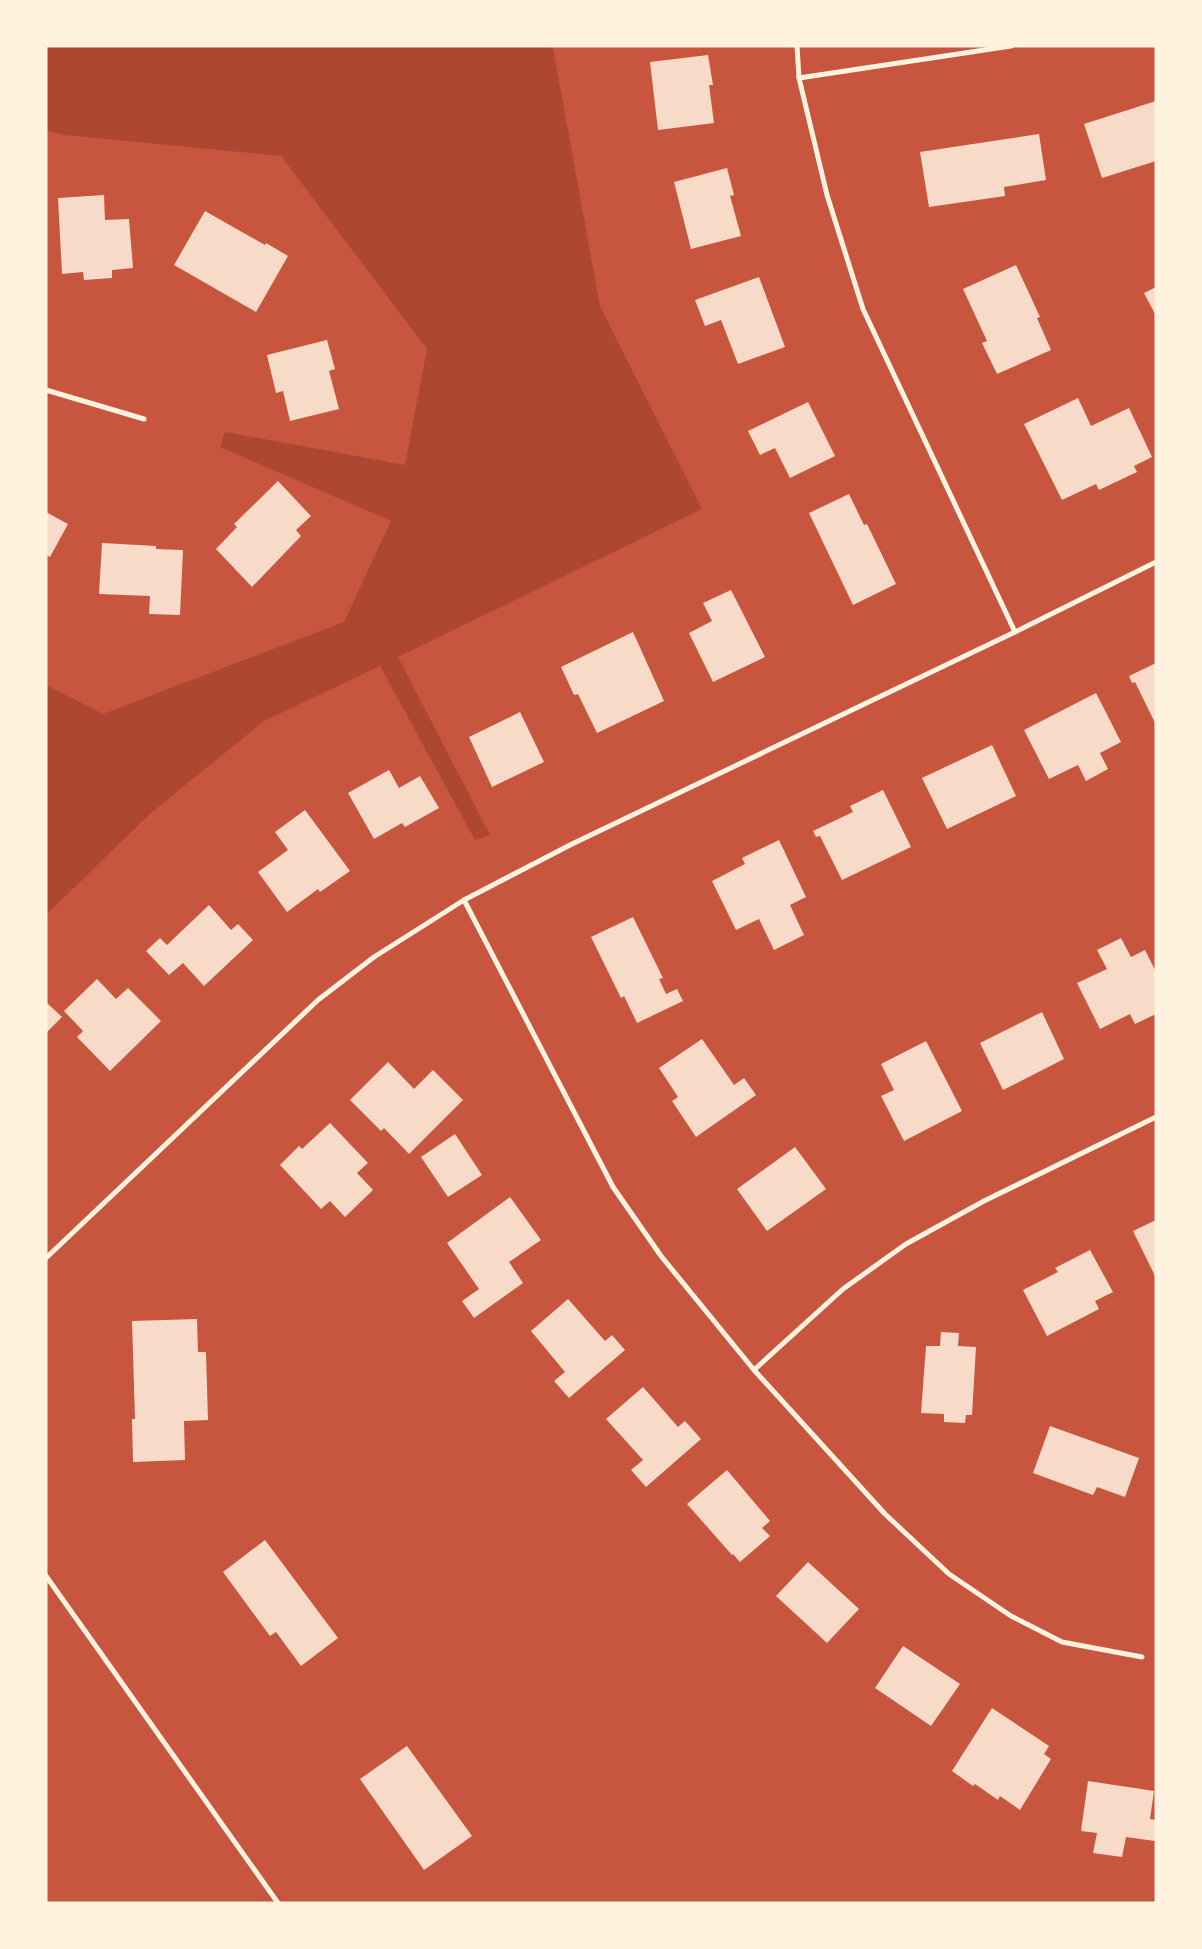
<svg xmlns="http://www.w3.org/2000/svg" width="1202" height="1949" font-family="'Fira Sans Condensed',sans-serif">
  <rect width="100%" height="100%" fill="#c8553d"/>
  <path fill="#ae4732" d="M46 46H565L553 48 600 306 702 509 398 657 490 835 475 840 380 666 264 721 151 813 46 915V685L103 714 344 622 391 521 220 447 225 432 405 465 427 349 281 156 65 135 46 130Z"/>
  <g fill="#f7dbc8">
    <path d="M708 55 713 85H709L714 123 658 130 650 62Z"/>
    <path d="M1156 101V161L1102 178 1084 124Z"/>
    <path d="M1039 134 1046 180 1004 187 1005 196 929 207 920 152Z"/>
    <path d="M727 168 734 195 730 196 741 236 691 249 674 182Z"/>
    <path d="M104 195 105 220 129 219 133 268 112 270V278L84 280 83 272 62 274 58 198Z"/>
    <path d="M205 211 265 245 266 243 288 256 256 312 174 265Z"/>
    <path d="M1016 265 1040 317 1037 318 1051 350 997 374 982 343 987 341 963 289Z"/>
    <path d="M759 277 785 347 738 364 721 320 705 326 695 300Z"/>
    <path d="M1156 287V316L1144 293Z"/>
    <path d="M327 340 335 369 329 371 339 409 290 421 283 391 276 393 267 355Z"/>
    <path d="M1078 398 1091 426 1129 408 1152 457 1134 466 1137 472 1099 490 1096 484 1062 500 1024 424Z"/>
    <path d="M808 402 835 456 790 478 775 448 760 455 748 431Z"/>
    <path d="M278 481 311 516 296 530 301 536 252 587 216 549 237 527 234 524Z"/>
    <path d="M849 494 864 525 867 524 896 584 853 605 809 513Z"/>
    <path d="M46 512 68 524 50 557 46 555Z"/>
    <path d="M102 543 156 546V549L183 550 180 615 149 614 150 596 99 594Z"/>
    <path d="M731 590 765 657 713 682 689 633 712 621 703 603Z"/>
    <path d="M633 632 664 701 597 733 578 694 574 695 561 667Z"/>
    <path d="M1156 663V725L1135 682 1132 683 1129 676Z"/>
    <path d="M1096 693 1121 742 1100 753 1108 769 1086 781 1078 765 1049 779 1024 730Z"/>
    <path d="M520 712 544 762 492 787 469 737Z"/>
    <path d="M992 745 1016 796 947 829 922 778Z"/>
    <path d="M389 770 399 788 420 776 439 808 405 827 402 823 374 839 348 793Z"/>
    <path d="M883 790 911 847 842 880 820 836 816 837 813 831 853 812 850 806Z"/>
    <path d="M305 810 350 871 320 892 318 889 287 912 258 872 288 850 275 832Z"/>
    <path d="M779 840 806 897 790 905 804 935 774 950 759 919 736 930 712 881 745 864 742 858Z"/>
    <path d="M209 905 231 930 238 924 253 940 204 986 183 963 169 975 146 951 160 938 167 945Z"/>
    <path d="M633 917 663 978 659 979 666 994 677 989 683 1001 637 1023 624 996 621 998 591 937Z"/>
    <path d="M1121 938 1131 957 1145 950 1156 972V1014L1135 1024 1130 1014 1100 1029 1077 983 1107 969 1097 950Z"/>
    <path d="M97 979 116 999 128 988 161 1021 110 1071 77 1037 83 1031 64 1011Z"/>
    <path d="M46 1002 62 1017 46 1033Z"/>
    <path d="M1042 1012 1064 1059 1003 1090 980 1043Z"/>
    <path d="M702 1039 734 1085 744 1078 756 1095 696 1137 672 1101 678 1097 659 1068Z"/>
    <path d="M926 1041 962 1111 904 1141 881 1096 894 1090 881 1064Z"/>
    <path d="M388 1062 414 1089 433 1070 463 1100 409 1154 384 1128 381 1131 350 1100Z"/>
    <path d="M330 1123 368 1163 357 1173 373 1190 345 1217 330 1201 321 1209 280 1165 299 1146 302 1149Z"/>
    <path d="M455 1134 482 1175 448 1197 421 1157Z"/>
    <path d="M795 1147 826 1189 767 1231 737 1189Z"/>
    <path d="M510 1197 541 1240 509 1262 523 1283 474 1318 462 1301 479 1289 447 1243Z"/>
    <path d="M1156 1220V1278L1133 1231Z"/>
    <path d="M1090 1250 1113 1292 1095 1301 1099 1309 1047 1336 1023 1290 1058 1272 1055 1268Z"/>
    <path d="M568 1299 605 1341 612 1335 625 1350 569 1398 554 1381 565 1372 531 1331Z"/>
    <path d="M197 1319 198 1352H206L208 1420 184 1421 185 1460 133 1462 132 1419H135L132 1321Z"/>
    <path d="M941 1332 959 1333 958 1346 976 1347 972 1415H966L965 1423 944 1422V1414L921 1413 926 1346H940Z"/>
    <path d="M643 1387 678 1427 685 1421 701 1439 646 1487 631 1470 643 1460 606 1419Z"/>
    <path d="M1050 1426 1139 1458 1125 1497 1097 1487 1093 1495 1033 1473Z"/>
    <path d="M727 1470 770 1521 762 1528 770 1536 740 1562 733 1554 732 1555 687 1504Z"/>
    <path d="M265 1540 338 1638 301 1666 276 1632 270 1636 223 1572Z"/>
    <path d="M808 1562 859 1609 827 1643 776 1596Z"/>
    <path d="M903 1646 960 1684 931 1726 875 1688Z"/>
    <path d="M992 1708 1049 1746 1044 1754 1051 1759 1020 1810 1000 1796 998 1800 975 1784 973 1786 952 1771Z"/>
    <path d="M407 1746 472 1836 424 1870 360 1779Z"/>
    <path d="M1088 1781 1154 1791 1150 1819 1156 1820 1155 1841 1126 1837 1122 1857 1093 1853 1097 1833 1081 1831Z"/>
  </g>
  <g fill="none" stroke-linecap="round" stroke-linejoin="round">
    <g stroke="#fff3e0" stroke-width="5">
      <path d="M797 46 799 78 827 195 863 309 1015 632"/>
      <path d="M799 78 1011 46"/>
      <path d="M46 390 144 419"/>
      <path d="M464 900 613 1187 661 1256 754 1370 885 1514 949 1574 1011 1616 1062 1642 1142 1657"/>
      <path d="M46 1258 318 1000 374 957 464 900 572 844 1015 632 1156 562"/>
      <path d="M754 1370 843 1289 906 1244 984 1201 1156 1117"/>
      <path d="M46 1576 278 1903"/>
    </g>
  </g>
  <rect width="1202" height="1949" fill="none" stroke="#fff3e0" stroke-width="95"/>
</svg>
